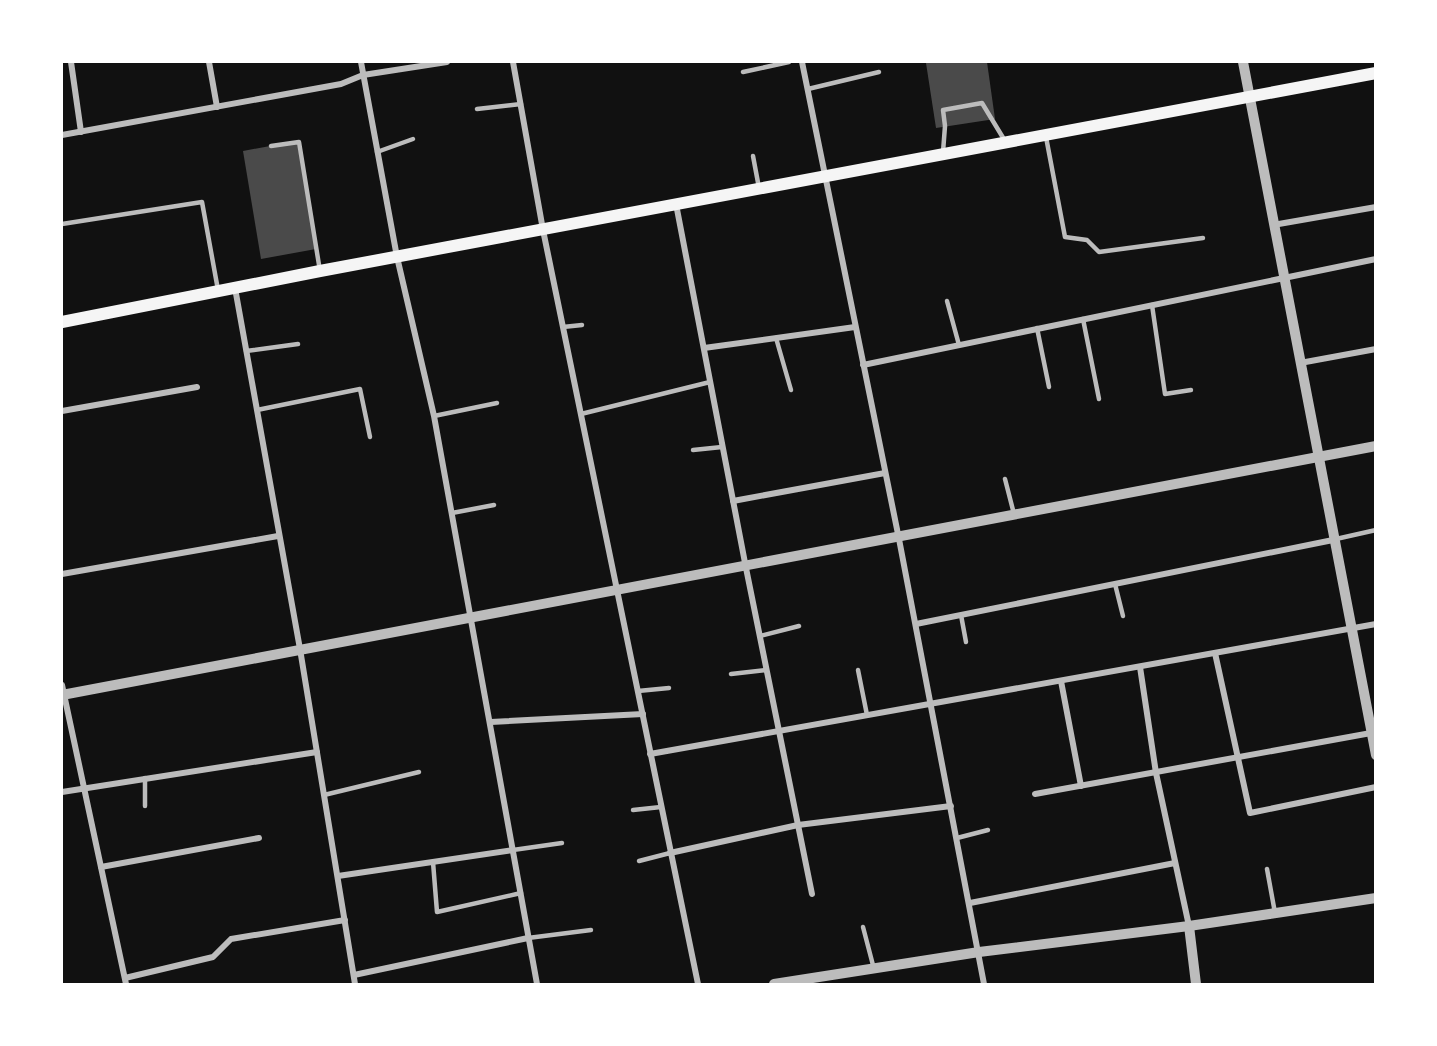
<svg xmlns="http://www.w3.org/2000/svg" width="1437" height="1046" font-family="'Archivo Narrow',sans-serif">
  <rect width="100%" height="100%" fill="#111"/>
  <g fill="#4a4a4a">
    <path d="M935 62H987L995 119 936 128 926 63Z"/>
    <path d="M297 141 316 249 261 259 243 151Z"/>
  </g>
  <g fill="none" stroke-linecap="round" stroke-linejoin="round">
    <g stroke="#bcbcbc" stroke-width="4.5">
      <path d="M743 72 789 62"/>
      <path d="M808 89 879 72"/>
      <path d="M477 109 521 104"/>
      <path d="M1046 137 1065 237 1087 240 1099 252 1203 238"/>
      <path d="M271 146 299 142 320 271"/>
      <path d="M377 152 413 139"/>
      <path d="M943 152 945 126 943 110 982 103 1005 141"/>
      <path d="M753 156 759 188"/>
      <path d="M62 224 202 202 218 290"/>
      <path d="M947 301 959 345"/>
      <path d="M1152 305 1165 394 1191 390"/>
      <path d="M1083 319 1099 399"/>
      <path d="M563 327 582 325"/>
      <path d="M1037 328 1049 387"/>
      <path d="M776 338 791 390"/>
      <path d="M246 351 298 344"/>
      <path d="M257 410 360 389 370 437"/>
      <path d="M581 414 710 382"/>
      <path d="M434 416 497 403"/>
      <path d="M693 450 722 447"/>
      <path d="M1005 479 1014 514"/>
      <path d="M452 513 494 505"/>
      <path d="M1336 539 1376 530"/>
      <path d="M1115 584 1123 616"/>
      <path d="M961 615 966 642"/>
      <path d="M760 636 799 626"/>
      <path d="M858 670 867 715"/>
      <path d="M731 674 766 670"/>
      <path d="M638 691 669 688"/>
      <path d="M145 778V806"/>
      <path d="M324 795 419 772"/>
      <path d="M633 810 661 807"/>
      <path d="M957 838 988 830"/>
      <path d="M513 850 562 843"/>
      <path d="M639 861 670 853"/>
      <path d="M433 862 437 912 521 893"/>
      <path d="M1267 869 1275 913"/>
      <path d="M863 927 874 969"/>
      <path d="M528 938 591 930"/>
    </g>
    <g stroke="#bcbcbc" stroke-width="6">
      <path d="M71 62 81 132"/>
      <path d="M209 62 217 107"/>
      <path d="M361 62 397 257 434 416 537 984"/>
      <path d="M513 62 543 230 698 984"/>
      <path d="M802 62 899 539 984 984"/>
      <path d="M62 135 341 84 363 75 447 62"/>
      <path d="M676 204 746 568 812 894"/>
      <path d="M1273 225 1376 207"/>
      <path d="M235 288 300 649 355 984"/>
      <path d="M704 348 855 327"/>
      <path d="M1300 363 1376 349"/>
      <path d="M863 365 1376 259"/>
      <path d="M62 411 197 387"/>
      <path d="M733 501 885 473"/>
      <path d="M62 574 278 536"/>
      <path d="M916 624 1333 540"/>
      <path d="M1215 653 1250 813 1376 787"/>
      <path d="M1140 667 1156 773 1189 926"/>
      <path d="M1061 681 1081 786"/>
      <path d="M62 685 126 984"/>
      <path d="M491 722 643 714"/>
      <path d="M650 754 1376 624"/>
      <path d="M62 792 317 752"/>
      <path d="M1035 794 1371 733"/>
      <path d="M670 853 798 825 951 806"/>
      <path d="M101 867 259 838"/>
      <path d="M338 876 513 850"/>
      <path d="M970 903 1175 863"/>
      <path d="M354 975 528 938"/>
      <path d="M125 978 213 957 231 939 345 920"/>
    </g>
    <g stroke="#bcbcbc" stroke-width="10">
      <path d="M1243 62 1376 755"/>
      <path d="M62 695 1376 446"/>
      <path d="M1189 926 1196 984"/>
      <path d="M774 984 979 952 1189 926 1376 898"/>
    </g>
    <path stroke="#f5f5f5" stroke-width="12" d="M62 322 320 271 1376 73"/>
  </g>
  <rect width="1437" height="1046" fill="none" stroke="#ffffff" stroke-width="126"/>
</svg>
